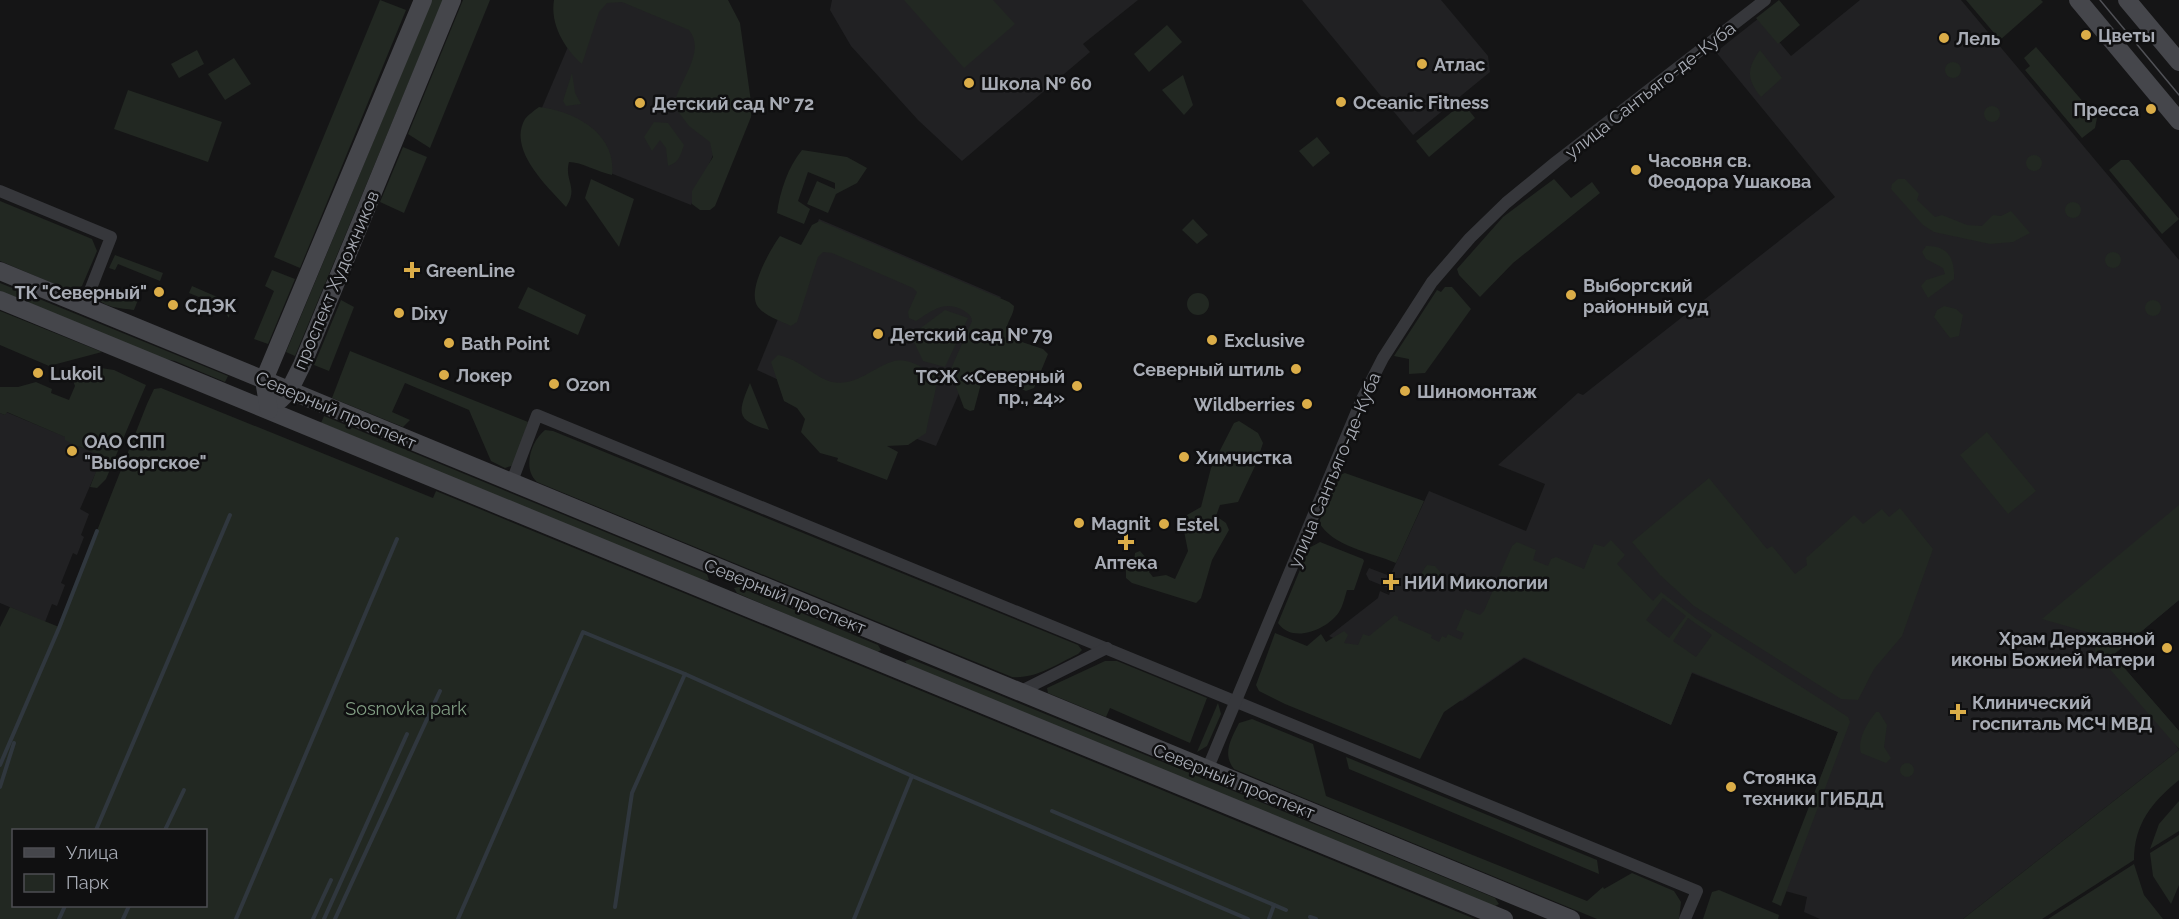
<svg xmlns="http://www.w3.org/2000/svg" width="2179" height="919" font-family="Raleway,sans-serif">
  <rect width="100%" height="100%" fill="#151516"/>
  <g fill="#212123">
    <path d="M588 0H712L739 96 691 205 570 157 541 110Z"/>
    <path d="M832 0H1138L1083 44 1090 52 962 161 918 120 851 46 830 10Z"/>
    <path d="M1302 0H1441L1488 56 1490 72 1413 135Z"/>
    <path d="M1860 0H1961L2179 260V600L2113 655 2179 731 2174 742 2179 750 1963 919H1820L1804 912 1807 897 1778 889 1838 732 1692 673 1671 725 1524 658 1462 701 1329 636 1378 598 1380 591 1389 595 1391 589 1369 580 1366 574 1369 568 1390 576 1429 491 1526 531 1545 484 1498 465 1578 393 1583 395 1835 197 1716 52 1759 18 1791 56Z"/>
    <path d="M819 219 1001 297 936 446 858 417 757 370Z"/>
    <path d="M6 412 66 437 73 444 72 447 78 446 103 456 80 509 89 514 81 535 84 537 77 555 73 553 61 583 65 585 57 606 52 604 45 622 0 603V413L5 415Z"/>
  </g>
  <g fill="#222822" fill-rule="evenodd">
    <path d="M380 0 406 10 300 268 274 257Z"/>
    <path d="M432 0H443L295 356 286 352Z"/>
    <path d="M463 0H490L430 148 408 134Z"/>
    <path d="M554 0H728L740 23 752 109 751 117 715 206 710 210H700L692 204V191L713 157 710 142 689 126 674 106C678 81 707 52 689 30L622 2 607 3 599 12 582 64C564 48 550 24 554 0Z"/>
    <path d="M904 0H993L1015 24 964 68Z"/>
    <path d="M1779 0 1800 25 1778 44 1756 18Z"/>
    <path d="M1966 0H2041L2043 2 2000 40Z"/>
    <path d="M1167 25 1182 42 1149 72 1134 54Z"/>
    <path d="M2036 47 2097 118 2095 128 2082 138 2025 70 2030 66 2024 58Z"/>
    <path d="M197 50 204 64 179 78 171 64Z"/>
    <path d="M1760 50 1782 78 1761 97C1746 79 1747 68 1760 50Z"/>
    <path d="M234 58 251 84 225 100 208 74Z"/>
    <circle cx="1953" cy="70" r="8"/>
    <path d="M572 73 575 93 581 104 566 106 563 101Z"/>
    <path d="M1183 75 1193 105 1184 115 1162 90Z"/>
    <path d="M128 90 222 122 208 162 114 129Z"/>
    <path d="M1463 103 1475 118 1429 157 1416 141Z"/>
    <circle cx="1992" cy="114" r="8"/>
    <path d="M539 107C575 111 617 134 612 175 598 172 581 162 569 162 564 181 579 187 566 207 548 187 507 150 525 119 528 115 535 110 539 107Z"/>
    <path d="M654 122 668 123 684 145C681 154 679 163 668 166L666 148 660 140 652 151 644 137Z"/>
    <path d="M1317 137 1330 153 1313 167 1299 151Z"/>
    <path d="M403 147 427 157 404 213 380 202Z"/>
    <path d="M802 150 847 157 867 168 857 183 836 194 828 213 807 204 817 181 835 189V183L808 172 798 201 810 209 804 224 777 213C780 191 788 167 802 150Z"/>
    <circle cx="2034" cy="163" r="8"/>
    <path d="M2121 160H2129L2179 219 2162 234 2109 170Z"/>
    <path d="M591 179 634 199 619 247 585 198Z"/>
    <path d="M1554 179 1571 198 1592 182 1600 193 1513 263 1480 297 1459 275 1457 269 1503 217Z"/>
    <path d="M1898 179H1905L1919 194 1917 200 1935 217 1942 215 1967 225 1982 226 1993 215 2001 216 2011 211 2030 233 2013 242 1990 244 1934 232 1923 225 1891 189 1892 184Z"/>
    <path d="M0 201 92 239 97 251 82 286 71 291 0 261Z"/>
    <circle cx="2073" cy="210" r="8"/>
    <path d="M1193 219 1208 235 1197 244 1182 230Z"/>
    <path d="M820 221 1009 302 1014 306C1014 318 1000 328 1010 338L1043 349 1048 354 1034 388 1026 391C1014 386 993 371 982 380L974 410 970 411 964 408 950 371 972 321C971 315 969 314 963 310 944 300 932 311 916 321L909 318 908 312 917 292 913 288 832 253 823 252 818 257 797 322 791 326C780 321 765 316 758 307 746 291 770 250 780 236L801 245 812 225Z"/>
    <path d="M1926 246C1948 245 1955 259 1954 279L1928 298 1921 286 1926 280 1945 274 1943 268 1926 259 1922 252Z"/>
    <circle cx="2113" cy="260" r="8"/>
    <path d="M115 255 163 273 160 281 118 264 115 270 109 268Z"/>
    <path d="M272 270 295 279 268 344 254 339 274 291 265 286Z"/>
    <path d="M0 283 228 376 225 382 175 361 164 359 0 291Z"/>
    <path d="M192 286 231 303 229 318 221 306 189 293Z"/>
    <path d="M97 287 138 300 134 310C121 308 102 308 95 295Z"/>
    <path d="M528 287 586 315 578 335 518 308Z"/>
    <path d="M1445 287H1452L1471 309 1425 373 1409 374V359L1394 356 1437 290 1441 292Z"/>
    <circle cx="1198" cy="304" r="11"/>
    <path d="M341 300 354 307 329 371 314 365Z"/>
    <circle cx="2153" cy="308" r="8"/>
    <path d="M1944 306 1956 309 1963 315 1959 336 1950 338 1934 317 1937 310Z"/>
    <path d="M945 310 968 318 945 367 923 361 914 342 918 330Z"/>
    <path d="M0 311 102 352 49 366 0 345Z"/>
    <path d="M350 351 528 422 514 465 505 468 491 461 469 410 405 383 392 412 410 420 403 427 332 398Z"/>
    <path d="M778 355C800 359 815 378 832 382 856 387 873 367 894 361 909 357 925 369 937 377 936 396 929 413 926 433L908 445 887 446 898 452 887 480 837 461 838 458 820 453 801 432 805 419 797 408 784 401 771 362Z"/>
    <path d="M101 368 114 370 146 385 106 479 97 488 90 487 102 456 78 446 77 449 72 447 73 444 65 440V437L7 412 5 415 0 413V387H18L36 382 52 389 51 393 69 400 75 386 70 373Z"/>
    <path d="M750 383 769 430C736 420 737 414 750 383Z"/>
    <path d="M161 388 433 498 436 491 1475 919H0V627L10 607 59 627 147 404 154 389ZM14 830H206V906H14Z"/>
    <path d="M324 416 707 574 709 580 704 581 321 423Z"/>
    <path d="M1239 421 1258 433 1263 443 1256 464 1238 502 1220 505 1216 516 1226 523 1229 530 1212 560 1201 598 1196 603 1132 583 1126 578V570L1134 562 1135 553 1140 551 1153 566 1149 572 1153 577 1166 575 1175 579 1188 551 1183 526 1187 515 1201 507 1211 468 1234 423Z"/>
    <path d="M545 430 553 431 1078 645 1082 650 1078 654C1057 664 1036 679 1012 677L537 482C522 469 531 441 545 430Z"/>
    <path d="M1987 432 2036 491 2008 514 1960 455Z"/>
    <path d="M1345 473 1424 501 1396 563C1373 553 1331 546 1319 522L1340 475Z"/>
    <path d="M1709 478 1767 549 1772 546 1795 574 1807 565 1806 558 1854 515 1863 524 1882 509 1889 517 1900 508 1933 549 1902 636 1874 669 1858 700 1841 699 1694 606 1660 575 1632 542Z"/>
    <path d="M2179 505V600L2113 655 2179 731V749L2095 652 2094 634 2042 619Z"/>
    <path d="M1611 540 1625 555 1617 564 1653 601 1661 592 1698 620 1848 717 1850 722 1781 906 1772 902 1838 732 1692 672 1671 725 1524 657 1444 712 1420 759 1285 704 1259 691 1256 685 1275 633 1307 646 1321 634 1326 642 1344 631 1348 635 1344 643 1358 645 1363 634 1369 636 1395 615 1398 617V620L1432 635 1431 638 1439 642 1442 636 1446 638 1448 634 1461 640 1464 633 1456 630 1465 609 1480 615 1484 611 1512 546 1517 542 1536 550 1533 560 1548 566 1551 559 1556 557 1584 569 1594 544 1604 547ZM1663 598 1686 616 1669 638 1646 620ZM1688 618 1712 635 1696 657 1673 641Z"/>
    <path d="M1320 542 1363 559 1364 561 1354 590H1347C1345 596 1343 606 1339 612 1327 630 1292 644 1278 623L1309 548Z"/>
    <path d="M1427 565 1435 566 1441 573 1437 587 1423 585 1422 572Z"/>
    <path d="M739 587 878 645 881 650 876 653 737 593 734 588Z"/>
    <path d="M911 659 1495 898 1499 904 1493 907 908 666 905 661Z"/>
    <path d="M1105 661H1117L1207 698 1190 743 1110 708 1106 717 1048 693 1047 688Z"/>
    <path d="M1218 703 1221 714 1207 746 1197 752Z"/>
    <path d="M1876 712H1879L1887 725 1884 747 1891 758 1886 763 1861 753C1857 740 1867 723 1876 712Z"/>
    <path d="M1252 719 1313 744 1326 796 1587 901 1603 887 1604 889 1632 873 1674 891 1681 902 1679 919H1597L1234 769C1222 754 1231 739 1239 723Z"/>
    <path d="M2179 750V780C2152 802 2134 824 2134 860L2042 919H1963Z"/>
    <path d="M1346 757 1597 860 1599 874 1349 769Z"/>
    <circle cx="1907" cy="770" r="7"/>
    <path d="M2179 801V831L2150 849 2159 824Z"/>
    <path d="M2179 835V885L2171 904 2153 876 2150 853Z"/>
    <path d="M2134 864 2144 895 2163 919H2048Z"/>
    <path d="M1719 890 1779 915 1778 919H1703L1712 892Z"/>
  </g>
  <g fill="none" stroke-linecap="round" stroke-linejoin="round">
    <g stroke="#30373e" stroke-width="4">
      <path d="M0 765 59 628 97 531"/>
      <path d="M0 787 14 743"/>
      <path d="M1052 811 1286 910"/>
      <path d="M96 830 230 515"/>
      <path d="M165 830 184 790"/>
      <path d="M615 907 632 793 685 674"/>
      <path d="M1310 917 1316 919"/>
      <path d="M59 919 65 906"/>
      <path d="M123 919 129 906"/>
      <path d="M236 919 397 539"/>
      <path d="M313 919 331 880"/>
      <path d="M324 919 407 734"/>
      <path d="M335 919 440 691"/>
      <path d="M458 919 583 632 685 674 912 776 1248 919"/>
      <path d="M854 919 912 776"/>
      <path d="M1269 919 1274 905"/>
    </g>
    <g stroke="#36373b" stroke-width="12">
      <path d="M0 191 111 237 84 306"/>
      <path d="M511 484 537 415 1697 891 1685 919"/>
      <path d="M1019 692 1107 648"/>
      <path d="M1207 770 1362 399 1383 358 1432 282 1470 238 1506 203 1556 162 1765 0"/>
    </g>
    <g stroke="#45464b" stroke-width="18">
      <path d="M2078 0 2179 121"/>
      <path d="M2127 0 2179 62"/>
      <path d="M0 271 1571 919"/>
      <path d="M0 300 1504 919"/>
      <path d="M280 400 289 391 302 365 452 0"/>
      <path d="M269 410 264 380 423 0"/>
    </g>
    <path stroke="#505156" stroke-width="1.5" d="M2100 0 2179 95"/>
  </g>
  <g fill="#dbad48" stroke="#101011" stroke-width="2">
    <circle cx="2086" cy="35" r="6"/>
    <circle cx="1944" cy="38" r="6"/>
    <circle cx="1422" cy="64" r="6"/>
    <circle cx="969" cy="83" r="6"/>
    <circle cx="1341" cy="102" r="6"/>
    <circle cx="640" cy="103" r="6"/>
    <circle cx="2151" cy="109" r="6"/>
    <circle cx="1636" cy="170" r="6"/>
    <path d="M409 261h6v6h6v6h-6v6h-6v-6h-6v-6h6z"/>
    <circle cx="159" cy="292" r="6"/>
    <circle cx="1571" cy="295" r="6"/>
    <circle cx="173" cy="305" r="6"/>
    <circle cx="399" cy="313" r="6"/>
    <circle cx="878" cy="334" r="6"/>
    <circle cx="1212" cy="340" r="6"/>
    <circle cx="449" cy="343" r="6"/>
    <circle cx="1296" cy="369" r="6"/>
    <circle cx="38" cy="373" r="6"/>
    <circle cx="444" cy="375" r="6"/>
    <circle cx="554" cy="384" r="6"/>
    <circle cx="1077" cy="386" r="6"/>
    <circle cx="1405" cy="391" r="6"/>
    <circle cx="1307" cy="404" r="6"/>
    <circle cx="72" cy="451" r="6"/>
    <circle cx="1184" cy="457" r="6"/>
    <circle cx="1079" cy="523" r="6"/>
    <circle cx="1164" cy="524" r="6"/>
    <path d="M1123 533h6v6h6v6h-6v6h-6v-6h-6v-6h6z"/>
    <path d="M1388 573h6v6h6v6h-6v6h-6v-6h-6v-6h6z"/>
    <circle cx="2167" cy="648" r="6"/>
    <path d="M1955 703h6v6h6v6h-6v6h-6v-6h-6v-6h6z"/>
    <circle cx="1731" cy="787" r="6"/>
  </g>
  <g text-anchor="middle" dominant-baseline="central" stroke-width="5" stroke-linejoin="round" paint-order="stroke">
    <g font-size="18" font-weight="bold" fill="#a8acb5" stroke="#101011" text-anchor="start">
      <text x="2098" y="35">Цветы</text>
      <text x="1956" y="38">Лель</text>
      <text x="1434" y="64">Атлас</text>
      <text x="981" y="83">Школа № 60</text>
      <text x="1353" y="102">Oceanic Fitness</text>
      <text x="652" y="103">Детский сад № 72</text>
      <text x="2139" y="109" text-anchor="end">Пресса</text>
      <text x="1648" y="160">Часовня св.<tspan x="1648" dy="21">Феодора Ушакова</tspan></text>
      <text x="426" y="270">GreenLine</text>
      <text x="1583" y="285">Выборгский<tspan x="1583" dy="21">районный суд</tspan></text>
      <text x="147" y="292" text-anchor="end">ТК "Северный"</text>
      <text x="185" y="305">СДЭК</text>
      <text x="411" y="313">Dixy</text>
      <text x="890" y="334">Детский сад № 79</text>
      <text x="1224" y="340">Exclusive</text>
      <text x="461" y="343">Bath Point</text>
      <text x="1284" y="369" text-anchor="end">Северный штиль</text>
      <text x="50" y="373">Lukoil</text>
      <text x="456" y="375">Локер</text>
      <text x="1065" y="376" text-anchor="end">ТСЖ «Северный<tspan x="1065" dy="21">пр., 24»</tspan></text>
      <text x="566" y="384">Ozon</text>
      <text x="1417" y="391">Шиномонтаж</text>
      <text x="1295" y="404" text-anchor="end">Wildberries</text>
      <text x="84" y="441">ОАО СПП<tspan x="84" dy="21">"Выборгское"</tspan></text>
      <text x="1196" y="457">Химчистка</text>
      <text x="1091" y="523">Magnit</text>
      <text x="1176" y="524">Estel</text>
      <text x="1126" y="562" text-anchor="middle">Аптека</text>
      <text x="1404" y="582">НИИ Микологии</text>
      <text x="2155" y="638" text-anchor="end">Храм Державной<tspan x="2155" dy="21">иконы Божией Матери</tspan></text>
      <text x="1972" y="702">Клинический<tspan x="1972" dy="21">госпиталь МСЧ МВД</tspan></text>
      <text x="1743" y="777">Стоянка<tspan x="1743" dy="21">техники ГИБДД</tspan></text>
    </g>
    <g font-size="18" fill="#a8acb5" stroke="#101011">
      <text transform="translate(1650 90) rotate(-38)">улица Сантьяго-де-Куба</text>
      <text transform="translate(336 280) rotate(-67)">проспект Художников</text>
      <text transform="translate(336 410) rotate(23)">Северный проспект</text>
      <text transform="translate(1334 470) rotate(-67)">улица Сантьяго-де-Куба</text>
      <text transform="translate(785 596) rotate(22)">Северный проспект</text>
      <text transform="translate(1234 781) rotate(22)">Северный проспект</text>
    </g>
    <g font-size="18" fill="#829e84" stroke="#101011">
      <text x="406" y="708">Sosnovka park</text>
    </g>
  </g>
  <rect x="12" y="829" width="195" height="78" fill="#101011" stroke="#4d4e53" stroke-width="1.5"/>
  <rect x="24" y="848" width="30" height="9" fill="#45464b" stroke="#4d4e53" stroke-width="1.5"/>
  <text x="66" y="859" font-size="18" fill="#a8acb5">Улица</text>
  <rect x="24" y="874" width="30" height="18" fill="#222822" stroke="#4d4e53" stroke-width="1.5"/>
  <text x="66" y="889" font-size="18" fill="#a8acb5">Парк</text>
</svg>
